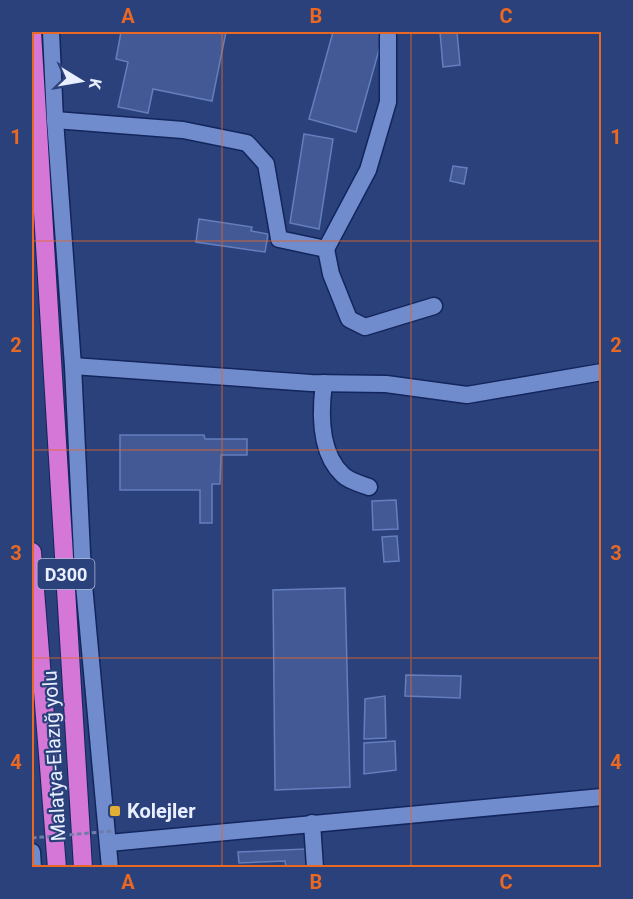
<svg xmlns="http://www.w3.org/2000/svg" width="633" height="899" font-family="Roboto,sans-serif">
  <rect width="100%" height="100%" fill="#2b417b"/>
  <g fill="#425996" stroke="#647ebe" stroke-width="1.5">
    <path d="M121 32H226L212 101 153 89 148 113 118 107 128 62 116 59Z"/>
    <path d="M333 32H384L356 132 309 119Z"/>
    <path d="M440 32H457L460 65 443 67Z"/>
    <path d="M304 134 333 139 319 229 290 223Z"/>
    <path d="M453 166 467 168 464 184 450 181Z"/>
    <path d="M199 219 252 227 251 231 268 234 265 252 196 242Z"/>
    <path d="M120 435H204L205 439H247V455H221L220 484H212V523H200V490H120Z"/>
    <path d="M396 500 398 529 373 530 372 501Z"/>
    <path d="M397 536 399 561 384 562 382 537Z"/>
    <path d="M345 588 350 787 275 790 273 590Z"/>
    <path d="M406 675 461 676 460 698 405 696Z"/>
    <path d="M385 696 386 738 364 739 365 699Z"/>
    <path d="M395 741 396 770 364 774V743Z"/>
    <path d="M306 849 307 868H286L285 861 239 863 238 852Z"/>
  </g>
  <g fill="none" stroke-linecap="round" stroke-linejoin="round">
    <g stroke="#13255d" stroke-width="19">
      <g id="minor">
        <path d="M51 32 55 120 73 366 83 574 110 868"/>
        <path d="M55 120 183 130 247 143 266 164 279 239 326 249 331 274 349 319 365 327 434 306"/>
        <path d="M326 249 368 170 388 102V36"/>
        <path d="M73 366 311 383 386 384 467 395 602 372"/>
        <path d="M324 383C320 413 319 453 343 475 349 481 361 484 369 487"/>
        <path d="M312 823 315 868"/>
        <path d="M109 843 602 797"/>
        <path d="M32 852 33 868"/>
      </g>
    </g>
    <g stroke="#13255d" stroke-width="20">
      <g id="highway">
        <path d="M32 32 83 868"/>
        <path d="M32 552 57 868"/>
      </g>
    </g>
    <use href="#minor" stroke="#718ccd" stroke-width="16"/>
    <use href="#highway" stroke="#d477d6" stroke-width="18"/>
    <path stroke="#6d7ea9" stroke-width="3" stroke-dasharray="4.5 3" stroke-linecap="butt" d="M32 838 113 831"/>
  </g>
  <path fill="none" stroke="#e86824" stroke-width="1.5" stroke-opacity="0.55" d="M222 32V868M411 32V868M32 241H602M32 450H602M32 658H602"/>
  <rect fill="#dfb034" stroke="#2b417b" stroke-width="2" x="109" y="805" width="12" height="12" rx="3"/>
  <g text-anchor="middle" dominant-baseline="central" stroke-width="4.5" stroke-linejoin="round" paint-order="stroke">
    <rect fill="#2b417b" stroke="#b0bbd7" stroke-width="1.5" x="37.5" y="559" width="57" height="30" rx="4.5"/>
    <g font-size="18" font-weight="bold" fill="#e9effe">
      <text x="66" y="574">D300</text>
    </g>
    <g font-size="20" fill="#e9effe" stroke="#2b417b">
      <text transform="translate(54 756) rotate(-93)">Malatya-Elazığ yolu</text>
    </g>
    <g font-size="20" font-weight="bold" fill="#e9effe" stroke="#2b417b" text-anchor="start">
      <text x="127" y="811">Kolejler</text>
    </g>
  </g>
  <rect width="633" height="899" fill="none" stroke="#2b417b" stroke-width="66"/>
  <g transform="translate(81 81) rotate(101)" stroke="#2b417b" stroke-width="4.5" paint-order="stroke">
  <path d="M0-4.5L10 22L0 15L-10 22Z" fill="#e9effe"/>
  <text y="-9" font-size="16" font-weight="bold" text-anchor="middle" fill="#e9effe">K</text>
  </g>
  <rect x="33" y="33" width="567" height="833" fill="none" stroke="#e86824" stroke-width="2"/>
  <g font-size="20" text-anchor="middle" font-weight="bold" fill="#e86824">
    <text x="128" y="23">A</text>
    <text x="316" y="23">B</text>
    <text x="506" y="23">C</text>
    <text x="16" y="144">1</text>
    <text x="616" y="144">1</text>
    <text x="16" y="352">2</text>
    <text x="616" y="352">2</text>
    <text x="16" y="560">3</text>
    <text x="616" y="560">3</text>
    <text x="16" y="769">4</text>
    <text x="616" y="769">4</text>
    <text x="128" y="889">A</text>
    <text x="316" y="889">B</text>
    <text x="506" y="889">C</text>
  </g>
</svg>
